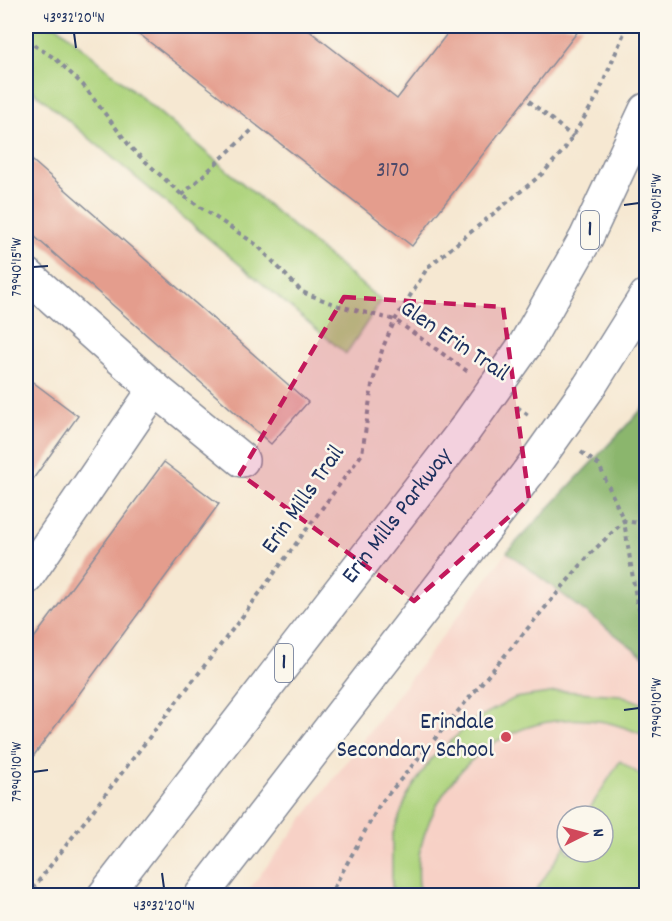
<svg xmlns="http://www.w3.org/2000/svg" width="672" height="921" font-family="Dekko,sans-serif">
  <rect width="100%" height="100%" fill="#fbf7ec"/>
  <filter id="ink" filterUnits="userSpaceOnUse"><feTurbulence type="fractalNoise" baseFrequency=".0167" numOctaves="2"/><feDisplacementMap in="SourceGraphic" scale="12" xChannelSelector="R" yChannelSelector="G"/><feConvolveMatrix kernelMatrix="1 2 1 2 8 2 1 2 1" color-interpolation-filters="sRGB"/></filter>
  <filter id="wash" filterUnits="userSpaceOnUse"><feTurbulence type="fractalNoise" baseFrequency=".008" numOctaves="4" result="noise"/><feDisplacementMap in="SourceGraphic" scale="24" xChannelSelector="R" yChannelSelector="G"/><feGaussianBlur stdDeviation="1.35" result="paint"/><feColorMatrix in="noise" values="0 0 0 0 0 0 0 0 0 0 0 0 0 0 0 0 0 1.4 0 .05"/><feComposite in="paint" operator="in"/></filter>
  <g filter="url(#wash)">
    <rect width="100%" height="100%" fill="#f6e8d2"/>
    <path fill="#f7d1c6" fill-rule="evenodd" d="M507 552 646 658V895L244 896ZM567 816H603V852H567Z"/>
    <g fill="#afd47e" stroke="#65826e" stroke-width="1.5">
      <path d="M26 26H57L381 301 346 354 26 85Z"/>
      <path d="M563 691 621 695 646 705V736C632 730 614 723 599 721 511 709 440 767 420 850 417 864 419 881 419 895H392V836L408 794 431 759 474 720 515 698Z"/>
      <path d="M620 761 646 779V895H533L567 843V852H603V816H585Z"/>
    </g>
    <path fill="#8bb66d" stroke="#537266" stroke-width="1.5" d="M646 405V658L507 552Z"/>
    <g id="blocks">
      <g fill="#e49d8d">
        <path d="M129 26H303L397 99 453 26H582L412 246Z"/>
        <path d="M26 155 308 402 271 444 26 229Z"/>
        <path d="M26 377 78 416 26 489Z"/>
        <path d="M164 462 219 504 26 766V649Z"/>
      </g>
    </g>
  </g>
  <g filter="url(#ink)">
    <use href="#blocks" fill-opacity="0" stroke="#888c98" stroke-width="1.5"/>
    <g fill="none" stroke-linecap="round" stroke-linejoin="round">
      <g stroke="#888c98" stroke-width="36">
        <g id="minor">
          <path d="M26 274 155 389 242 460"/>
          <path d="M26 578 155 389"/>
        </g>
      </g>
      <g stroke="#888c98" stroke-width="36">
        <g id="major">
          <path d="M525 345 586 238 646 110"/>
          <path d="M589 387 646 296"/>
          <path id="s1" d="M104 896 464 431"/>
          <path d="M201 896 528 473"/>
        </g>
      </g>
      <g stroke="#888c98" stroke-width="4" stroke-dasharray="4.5 4.5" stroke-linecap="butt">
        <path d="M431 26 437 30"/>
        <path d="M26 40 56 59 83 85 132 149 182 195 257 245 302 292 339 306 395 320 467 371"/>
        <path d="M529 101 573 137"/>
        <path d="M182 195 253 129"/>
        <path d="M517 407 531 417"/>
        <path d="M581 452 599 465 624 521 637 604 646 624"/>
        <path d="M27 896 242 617 362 454 372 385 383 347 395 320 428 267 542 174 564 150 597 97 627 26"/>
        <path d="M329 896 380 804 591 553 624 521 646 524"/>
      </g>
      <use href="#minor" stroke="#fff" stroke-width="33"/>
      <use href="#major" stroke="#fff" stroke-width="33"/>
      <g stroke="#888c98" stroke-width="36" stroke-linecap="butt">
        <g id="major-bridge">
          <path d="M464 431 525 345"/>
          <path d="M528 473 589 387"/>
        </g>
      </g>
      <use href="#major-bridge" stroke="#fff" stroke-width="33"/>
    </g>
  </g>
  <path fill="#c2185b" fill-opacity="0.2" stroke="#c2185b" stroke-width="4.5" stroke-dasharray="12 8" stroke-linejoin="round" d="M344 297 503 307 529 499 414 601 240 474Z"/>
  <path fill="none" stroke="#1b2f5e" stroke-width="2" d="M74 33 76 48M624 205 639 203M33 267 48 266M624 710 639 708M33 772 48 770M162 873 164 888"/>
  <circle fill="#d1495b" stroke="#fbf7ec" stroke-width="2" cx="506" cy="737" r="6"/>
  <g text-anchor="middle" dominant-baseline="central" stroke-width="5" stroke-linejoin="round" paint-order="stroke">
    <g font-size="21" fill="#4d4a6a">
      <text x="393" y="172">3170</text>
    </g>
    <g fill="#fbf7ec" stroke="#5e6b89" stroke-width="1.5">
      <rect x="581" y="211" width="18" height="38" rx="4.5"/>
      <rect x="275" y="644" width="18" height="38" rx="4.5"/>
    </g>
    <g font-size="22" font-weight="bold" fill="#1b2f5e">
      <text x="590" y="230">1</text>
      <text x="284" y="663">1</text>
    </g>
    <g font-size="24" fill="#1b2f5e" stroke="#fbf7ec">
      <text transform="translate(454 342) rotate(34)">Glen Erin Trail</text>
      <text transform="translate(304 500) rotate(-55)">Erin Mills Trail</text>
      <text stroke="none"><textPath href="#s1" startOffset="480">Erin Mills Parkway</textPath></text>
    </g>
    <g font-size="24" fill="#1b2f5e" stroke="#fbf7ec" text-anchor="end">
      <text x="494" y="723">Erindale<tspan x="494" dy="28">Secondary School</tspan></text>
    </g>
  </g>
  <rect width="672" height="921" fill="none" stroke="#fbf7ec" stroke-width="66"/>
  <g transform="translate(585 834) rotate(84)"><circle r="28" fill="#fbf7ec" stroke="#a1a7b3" stroke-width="1.5"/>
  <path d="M0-4.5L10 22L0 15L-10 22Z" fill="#d1495b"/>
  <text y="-9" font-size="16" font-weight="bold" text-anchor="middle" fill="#1b2f5e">N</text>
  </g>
  <rect x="33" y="33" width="606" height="855" fill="none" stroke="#1b2f5e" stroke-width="2"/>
  <g font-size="15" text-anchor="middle" fill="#1b2f5e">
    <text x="74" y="22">43°32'20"N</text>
    <text transform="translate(656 203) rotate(-90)" y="5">79°40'15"W</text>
    <text transform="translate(16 267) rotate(-90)" y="5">79°40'15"W</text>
    <text transform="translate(656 708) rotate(-90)" y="5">79°40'10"W</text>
    <text transform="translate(16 772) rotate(-90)" y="5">79°40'10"W</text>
    <text x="164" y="910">43°32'20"N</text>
  </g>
</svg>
